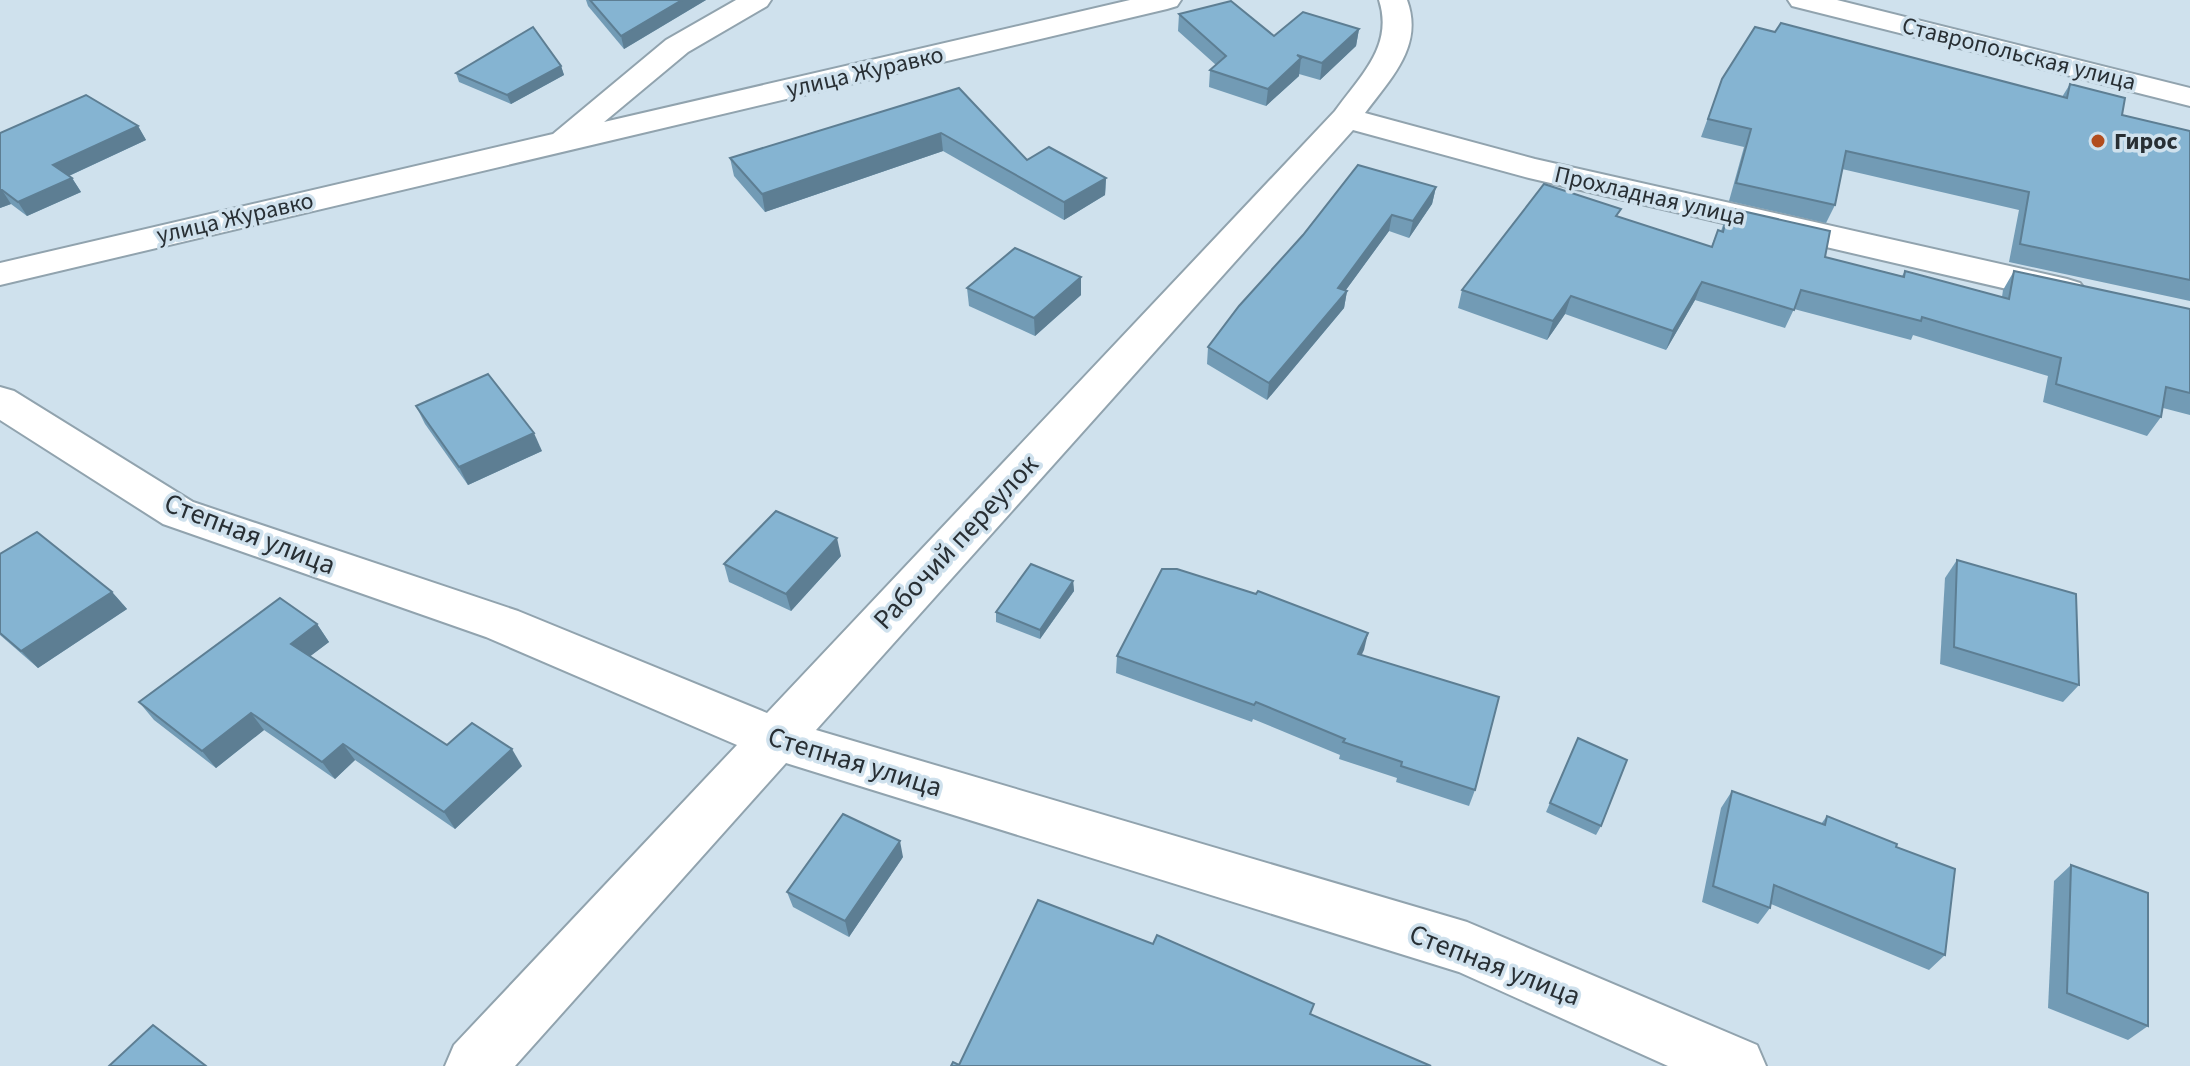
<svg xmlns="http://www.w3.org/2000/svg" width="2190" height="1066" font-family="'Source Sans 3',sans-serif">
  <rect width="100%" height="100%" fill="#cfe1ed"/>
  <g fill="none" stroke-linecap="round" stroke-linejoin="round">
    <g stroke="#91a3ae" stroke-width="4">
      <g id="minor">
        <path d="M736 0H771L767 6 688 52 604 122 1130 0H1181L1177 6 1167 9 0 285V263L553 134 666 40Z"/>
        <path d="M1379 0H1407C1424 46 1391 78 1365 113L1535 159 2067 279 2080 283 2086 291 2080 299 2067 303 1529 178 1353 130 816 730 1467 922 1757 1045 1766 1066H1668L1459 972 786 763 515 1066H445L454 1045 737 745 486 637 163 524 0 420V387L14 391 193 502 518 611 767 713 1335 111C1360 76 1394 46 1379 0Z"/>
        <path d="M1788 0H1837L2190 88V106L1792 6Z"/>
      </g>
    </g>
    <use href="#minor" fill="#fff" fill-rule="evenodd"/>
  </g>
  <g fill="#729bb5">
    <path d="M586 0H706L624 49 588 6Z"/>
    <path d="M1179 14 1274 36 1359 29 1356 46 1320 80 1299 74V76L1266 106 1209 87 1210 70 1216 65 1178 31Z"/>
    <path d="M1775 32 2062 97 2070 84 2122 115 2190 131V301L2009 262 2019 210 1842 169 1835 205 1826 223 1729 201 1744 147 1701 137 1722 79Z"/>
    <path d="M561 66 564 75 511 104 459 82 456 73Z"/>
    <path d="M959 88 1027 160 1106 178 1105 195 1064 220 943 151 765 212 734 176 730 158Z"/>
    <path d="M138 126 146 140 69 176 72 178 81 192 27 216 11 204 0 208V133Z"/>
    <path d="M1436 187 1432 204 1409 238 1389 231 1345 291H1347L1344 308 1267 400 1207 364 1208 347 1239 306Z"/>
    <path d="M1729 208 1825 257 1902 276 1905 271 2002 297 2003 290 2014 271 2190 309V415L2163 408 2161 417 2147 436 2043 402 2048 376 1913 335 1911 340 1794 309 1785 328 1695 300 1666 350 1565 314 1547 340 1458 308 1462 290 1618 217 1711 247 1718 230 1721 231Z"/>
    <path d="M1081 277V295L1035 336 969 306 967 288Z"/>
    <path d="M416 406 542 451 468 485 425 424Z"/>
    <path d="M0 554 112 592 127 609 38 668 0 635Z"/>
    <path d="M841 556 791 611 729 582 724 564Z"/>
    <path d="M1957 560 2079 685 2063 702 1940 664 1945 578Z"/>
    <path d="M1073 581 1074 591 1040 639 996 622V612Z"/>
    <path d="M317 624 329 642 310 656 447 745 522 766 455 829 355 760 335 779 264 730 216 768 154 720 139 702Z"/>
    <path d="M1368 633 1361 655 1475 790 1469 806 1396 782 1397 778 1339 759 1340 755 1253 719 1252 722 1116 673 1117 656Z"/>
    <path d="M1578 738 1601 826 1596 835 1546 812Z"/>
    <path d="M1732 791 1821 824 1827 816 1896 847 1945 955 1929 970 1771 904 1770 908 1758 924 1702 902 1721 808Z"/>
    <path d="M903 857 849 937 793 907 787 892Z"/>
    <path d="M2071 865 2148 1026 2128 1040 2048 1008 2054 881Z"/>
  </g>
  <g fill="#5d7e93">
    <path d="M682 0H706L624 49 621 36Z"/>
    <path d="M1359 29 1356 46 1320 80 1322 63Z"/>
    <path d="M1301 58 1299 76 1266 106 1268 89Z"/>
    <path d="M561 66 564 75 511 104 507 95Z"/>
    <path d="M138 126 146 140 62 179 53 165Z"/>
    <path d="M941 133 943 151 765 212 762 194Z"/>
    <path d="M72 178 81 192 27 216 18 202Z"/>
    <path d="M1106 178 1105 195 1064 220V202Z"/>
    <path d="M1436 187 1432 204 1409 238 1413 221Z"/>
    <path d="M0 190H2L11 204 0 208Z"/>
    <path d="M1392 215 1389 231 1335 305 1338 288Z"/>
    <path d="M1081 277V295L1035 336 1034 318Z"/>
    <path d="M1702 282 1695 300 1666 350 1673 331Z"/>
    <path d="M1347 291 1344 308 1267 400 1269 383Z"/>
    <path d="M1571 296 1565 314 1547 340 1553 321Z"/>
    <path d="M534 433 542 451 468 485 459 467Z"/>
    <path d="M837 538 841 556 791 611 786 594Z"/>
    <path d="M1073 581 1074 591 1040 639V630Z"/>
    <path d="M112 592 127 609 38 668 21 651Z"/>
    <path d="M317 624 329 642 304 661 291 644Z"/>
    <path d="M1368 633 1364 650 1354 671 1358 654Z"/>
    <path d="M251 713 264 730 216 768 202 751Z"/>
    <path d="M343 744 355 760 335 779 322 762Z"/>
    <path d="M512 749 522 766 455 829 444 812Z"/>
    <path d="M900 841 903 857 849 937 845 921Z"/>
  </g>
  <g fill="#85b4d2" stroke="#5d7e93" stroke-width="2">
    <path d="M590 0H682L621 36Z"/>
    <path d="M1231 1 1274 36 1303 12 1359 29 1322 63 1297 55 1301 58 1268 89 1210 70 1226 56 1179 14Z"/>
    <path d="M1781 23 2067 98 2070 84 2125 98 2122 115 2190 131V280L2020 244 2029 192 1846 151 1835 205 1736 183 1751 129 1708 119 1722 79 1755 27 1775 32Z"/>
    <path d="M533 27 561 66 507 95 456 73Z"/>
    <path d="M959 88 1027 160 1049 147 1106 178 1064 202 941 133 762 194 730 158Z"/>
    <path d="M86 95 138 126 53 165 72 178 18 202 2 190H0V133Z"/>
    <path d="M1358 165 1436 187 1413 221 1392 215 1338 288 1347 291 1269 383 1208 347 1239 306 1303 235Z"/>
    <path d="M1544 184 1621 209 1616 216 1712 247 1718 230 1723 232 1729 208 1830 231 1825 257 1904 277 1905 271 2009 299 2014 271 2190 309V393L2166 387 2161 417 2056 384 2061 358 1922 317 1921 321 1801 290 1794 310 1702 282 1673 331 1571 296 1553 321 1462 290Z"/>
    <path d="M1015 248 1081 277 1034 318 967 288Z"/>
    <path d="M488 374 534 433 459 467 416 406Z"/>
    <path d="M776 511 837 538 786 594 724 564Z"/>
    <path d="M37 532 112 592 21 651 0 633V554Z"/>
    <path d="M1957 560 2076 594 2079 685 1954 647Z"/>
    <path d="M1031 564 1073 581 1040 630 996 612Z"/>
    <path d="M1162 569H1177L1256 594 1258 591 1368 633 1358 654 1499 697 1475 790 1401 766 1402 762 1343 742 1345 739 1256 702 1254 705 1117 656Z"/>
    <path d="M280 598 317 624 291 644 447 745 472 723 512 749 444 812 343 744 322 762 251 713 202 751 139 702Z"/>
    <path d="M1578 738 1627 760 1601 826 1550 803Z"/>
    <path d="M1732 791 1825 825 1827 816 1897 844 1896 847 1955 869 1945 955 1774 885 1770 908 1713 886Z"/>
    <path d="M843 814 900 841 845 921 787 892Z"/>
    <path d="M2071 865 2148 893V1026L2067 993Z"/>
    <path d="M1038 900 1153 944 1157 935 1314 1004 1310 1014 1431 1066H951L953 1062 959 1065Z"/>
    <path d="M153 1025 206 1066H109Z"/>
  </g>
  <circle fill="#b24d1e" stroke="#cfe1ed" stroke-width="3" cx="2098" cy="141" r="8"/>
  <g text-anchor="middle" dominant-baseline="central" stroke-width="7" stroke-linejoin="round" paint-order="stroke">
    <g font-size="24" fill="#282f34" stroke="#cfe1ed">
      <text transform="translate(2019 54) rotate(14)">Ставропольская улица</text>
      <text transform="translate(865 72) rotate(-13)">улица Журавко</text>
      <text transform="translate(1650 196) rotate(13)">Прохладная улица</text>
      <text transform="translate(235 218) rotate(-13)">улица Журавко</text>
    </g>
    <g font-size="24" font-weight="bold" fill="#282f34" stroke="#cfe1ed" text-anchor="start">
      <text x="2114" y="141">Гирос</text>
    </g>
    <g font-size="28" fill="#282f34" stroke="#cfe1ed">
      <text transform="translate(250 534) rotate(21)">Степная улица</text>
      <text transform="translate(956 542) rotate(-47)">Рабочий переулок</text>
      <text transform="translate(855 762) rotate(17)">Степная улица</text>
      <text transform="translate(1495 965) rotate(21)">Степная улица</text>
    </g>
  </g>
</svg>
